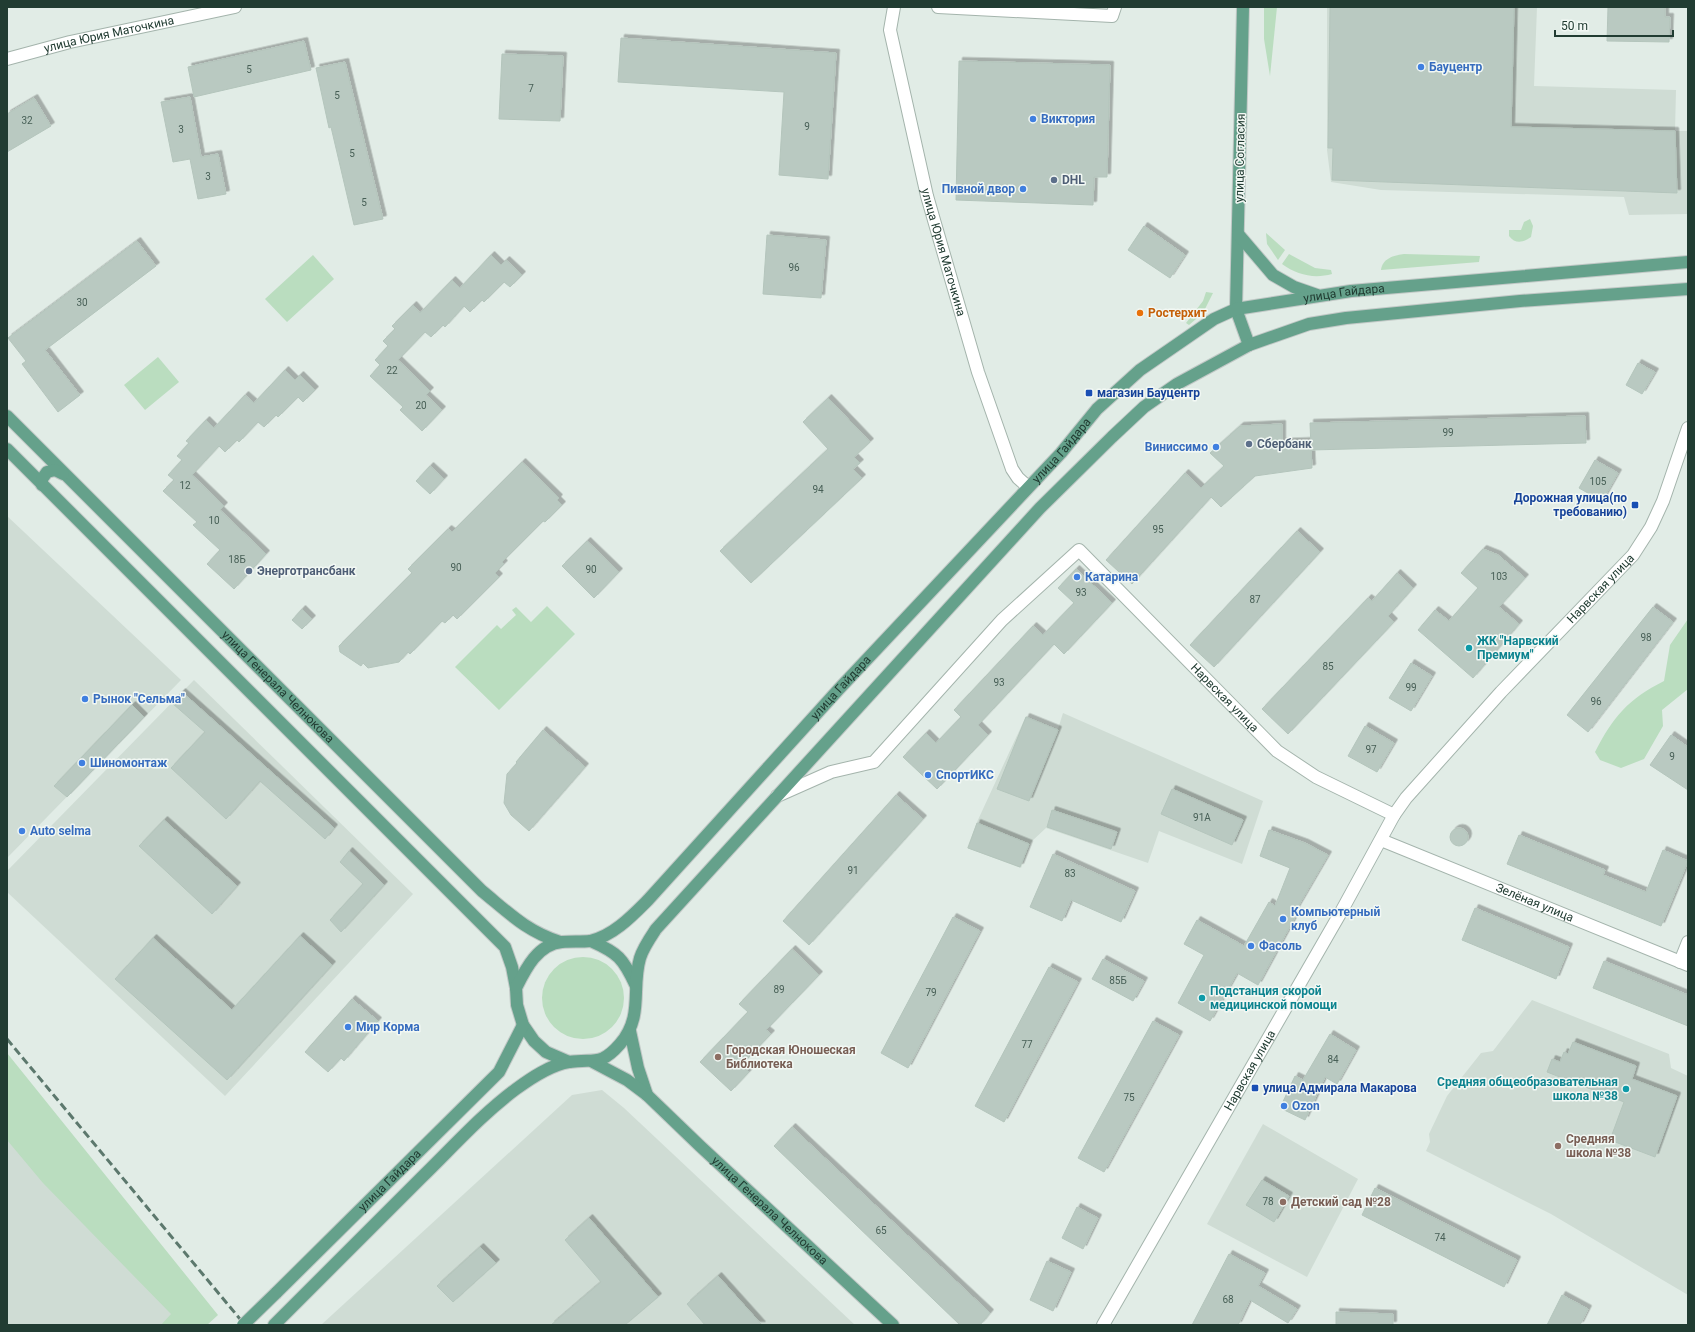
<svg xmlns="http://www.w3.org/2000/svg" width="1695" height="1332" font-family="Roboto,sans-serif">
  <defs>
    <filter id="shadow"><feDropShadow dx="3.5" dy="-3.5" stdDeviation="0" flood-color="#0004"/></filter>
  </defs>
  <rect width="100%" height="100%" fill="#e1ece6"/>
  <g fill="#cfdcd4">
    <path d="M1327 7H1537L1534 86 1676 90 1675 131H1688V214L1629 215 1624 197 1381 190 1331 182 1327 150Z"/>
    <path d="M7 516 181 680 7 858Z"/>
    <path d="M194 680 413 894 225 1096 7 892V871Z"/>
    <path d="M1063 713 1263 801 1242 864 1159 831 1148 863 1046 828 1031 842 1021 868 967 848 977 822 1026 716 1058 729Z"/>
    <path d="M1532 1000 1669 1054 1671 1068 1688 1076V1295L1551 1214 1426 1151 1430 1142 1429 1134 1447 1096 1481 1053 1493 1051Z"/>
    <path d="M7 1082 201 1325H7Z"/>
    <path d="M602 1090 624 1108 855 1325H321L572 1095Z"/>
    <path d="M1263 1124 1358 1179 1307 1277 1207 1224Z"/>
  </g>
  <g fill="#baddbf">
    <path d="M1264 7H1277L1270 76 1264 39Z"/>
    <path d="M1530 219 1533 226 1531 237C1523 243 1515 244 1509 236V230H1521L1524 222Z"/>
    <path d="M1266 233 1285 250 1278 260 1267 244Z"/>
    <path d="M1289 254 1315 268 1331 270 1332 274C1314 279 1297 275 1282 264Z"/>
    <path d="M1404 254 1480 256 1479 262 1381 270C1382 259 1394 255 1404 254Z"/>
    <path d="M313 255 334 279 287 322 265 299Z"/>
    <path d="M1206 292 1213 293 1203 313 1189 325 1186 323 1203 301Z"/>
    <path d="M158 357 179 382 145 410 124 385Z"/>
    <path d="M547 606 575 634 499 710 455 667 497 625 501 629 516 615 512 610 516 607 531 622Z"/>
    <path d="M1688 619V689L1662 710 1663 726 1644 759 1621 768 1600 760 1595 752C1613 717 1628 699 1664 681L1670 645Z"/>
    <circle cx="583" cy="998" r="41"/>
    <path d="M7 1053 218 1315 207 1325H161L171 1314 43 1183 7 1140Z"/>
  </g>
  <g fill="#b9c9c1" stroke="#b4c5bc" filter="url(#shadow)">
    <path d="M1330 7H1514L1511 127 1675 131 1677 193 1332 180 1333 148H1328Z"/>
    <path d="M1608 7H1665V17H1670L1669 42 1607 41Z"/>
    <path d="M621 38 836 53 828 179 779 175 784 92 618 82Z"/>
    <path d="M304 41 311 70 194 97 188 67Z"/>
    <path d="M502 54 563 56 560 121 499 119Z"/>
    <path d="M959 61 1110 65 1107 177H1094L1093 205 956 200Z"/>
    <path d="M345 62 383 219 354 225 331 127 329 128 316 68Z"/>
    <path d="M190 97 201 157 218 154 226 194 198 199 190 159 173 162 161 102Z"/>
    <path d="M34 98 51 126 7 152V114Z"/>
    <path d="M1144 226 1185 255 1170 278 1128 250Z"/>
    <path d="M767 235 826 240 821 298 763 294Z"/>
    <path d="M137 241 156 266 45 350 80 395 58 412 22 364 26 361 8 338Z"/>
    <path d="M491 255 501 265 506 260 522 275 510 287 504 282 484 302 482 300 470 312 464 306 445 327 443 325 431 337 425 332 398 360 430 391 426 395 442 410 422 431 400 410 403 407 370 376 380 365 375 360 388 346 383 341 395 329 392 326 413 305 420 313 452 280 460 288Z"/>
    <path d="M1638 363 1655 372 1642 394 1626 385Z"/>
    <path d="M285 370 295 380 300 375 315 390 303 402 298 397 278 417 276 415 264 427 258 422 239 442 237 440 225 452 219 446 192 475 224 506 220 510 266 554 234 589 207 564 220 550 193 525 197 522 163 491 174 480 168 475 182 460 177 456 189 443 186 441 206 420 214 428 245 395 254 403Z"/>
    <path d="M828 398 870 442 854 457 860 463 853 469 862 478 751 583 720 551 828 449 803 422Z"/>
    <path d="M1585 416 1586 443 1311 450 1312 468 1255 476 1221 507 1211 497 1132 584 1106 560 1185 473 1201 488 1224 466 1210 453 1240 426 1282 424V442L1310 441 1311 449 1310 423Z"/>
    <path d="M1595 460 1618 473 1602 501 1579 488Z"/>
    <path d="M522 462 559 498 557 500 562 505 545 522 543 521 502 562 504 564 495 573 499 577 457 619 453 615 445 623 442 621 410 654 408 652 399 662 368 668 363 663 361 666 340 652 339 646 412 573 408 569 448 529 452 532Z"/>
    <path d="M430 466 444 479 430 494 416 481Z"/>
    <path d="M1297 531 1320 552 1214 667 1190 645Z"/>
    <path d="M587 541 619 572 594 598 562 566Z"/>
    <path d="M1483 549 1498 555 1525 578 1499 607 1519 624 1473 678 1418 630 1435 610 1449 621 1478 588 1461 573Z"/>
    <path d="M1076 569 1112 603 1064 654 1054 644 978 725 988 735 937 789 903 757 926 733 936 743 961 717 954 710 1033 626 1043 635 1074 603 1058 588Z"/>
    <path d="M1397 573 1413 588 1388 616 1394 622 1288 734 1262 709 1368 598 1372 601Z"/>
    <path d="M1653 607 1673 622 1588 732 1567 715Z"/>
    <path d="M302 609 312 619 302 629 292 620Z"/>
    <path d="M1411 663 1432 676 1411 711 1389 698Z"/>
    <path d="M182 692 334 828 325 839 260 781 226 819 171 768 205 732 172 703Z"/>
    <path d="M132 705 144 717 67 797 54 786Z"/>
    <path d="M1026 717 1058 730 1029 801 997 789Z"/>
    <path d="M1365 726 1394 743 1377 772 1348 756Z"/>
    <path d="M543 730 585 767 529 831 511 815 504 803 507 774 517 763 516 762Z"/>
    <path d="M1671 735 1688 747V790L1650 765Z"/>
    <path d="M1172 789 1243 820 1232 845 1161 814Z"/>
    <path d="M896 795 923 819 809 945 783 921Z"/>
    <path d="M1052 810 1117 832 1111 849 1047 827Z"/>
    <path d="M164 820 237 886 212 914 139 846Z"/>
    <path d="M977 823 1029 844 1020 867 968 848Z"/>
    <circle cx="1459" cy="837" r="9"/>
    <path d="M1269 830 1305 843 1328 855 1293 915 1295 917 1258 985 1237 973 1210 1021 1178 1003 1204 955 1184 944 1197 920 1244 946 1269 902 1275 906 1290 868 1260 856Z"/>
    <path d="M1519 835 1605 870 1603 875 1646 892 1663 850 1688 861 1661 926 1507 864Z"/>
    <path d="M349 851 384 885 341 932 330 920 363 884 340 862Z"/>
    <path d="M1053 854 1135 891 1121 922 1071 900 1062 921 1030 907Z"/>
    <path d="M1475 908 1569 947 1556 979 1462 940Z"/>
    <path d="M953 917 980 931 908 1068 881 1053Z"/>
    <path d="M300 936 332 965 227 1080 115 979 153 938 232 1010Z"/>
    <path d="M792 949 819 975 766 1030 771 1034 741 1065 749 1072 731 1091 700 1062 748 1012 739 1004Z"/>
    <path d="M1103 959 1144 981 1133 1001 1092 979Z"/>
    <path d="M1604 961 1688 995V1026L1593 988Z"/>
    <path d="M1049 967 1078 982 1004 1122 975 1106Z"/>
    <path d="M352 999 378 1021 344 1061 341 1058 328 1072 305 1052Z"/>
    <path d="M1153 1021 1179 1035 1104 1172 1078 1158Z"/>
    <path d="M1330 1034 1356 1050 1337 1084 1325 1077 1305 1120 1280 1108 1295 1076 1303 1080Z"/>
    <path d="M1573 1042 1636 1066 1632 1079 1677 1096 1655 1157 1610 1140 1624 1102 1547 1072 1552 1059 1560 1062 1564 1052 1568 1054Z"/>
    <path d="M792 1127 990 1313 980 1325H960L774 1146Z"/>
    <path d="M1262 1180 1289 1196 1274 1222 1246 1205Z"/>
    <path d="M1375 1188 1517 1260 1504 1287 1362 1215Z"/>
    <path d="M1077 1207 1098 1218 1083 1249 1062 1238Z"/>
    <path d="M589 1218 658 1297 625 1325H551L601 1282 565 1240Z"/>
    <path d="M480 1247 496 1263 453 1302 437 1286Z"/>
    <path d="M1229 1254 1265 1273 1258 1286 1297 1309 1288 1323 1250 1300 1238 1325H1192Z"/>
    <path d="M1047 1261 1071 1272 1053 1311 1030 1300Z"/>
    <path d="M718 1276 762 1325H705L687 1304Z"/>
    <path d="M1562 1295 1588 1309 1580 1325H1547Z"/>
    <path d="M1336 1312 1393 1314V1325H1336Z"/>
  </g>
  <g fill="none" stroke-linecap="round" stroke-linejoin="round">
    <g stroke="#a4b4ac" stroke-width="14">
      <g id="minor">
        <path id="s1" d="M894 7 890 30 927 196 978 372 1012 469 1018 478 1028 487"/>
        <path d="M938 7 1112 16 1115 7"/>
        <path id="s2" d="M7 59 70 42 235 7"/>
        <path id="s3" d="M777 796 831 772 874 762 1002 620 1079 550 1277 751 1316 777 1394 815"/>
        <path id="s4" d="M1381 840 1688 965"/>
        <path d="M1680 962 1688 942"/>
        <path id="s5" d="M1103 1325 1341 912 1394 815 1406 798 1501 692 1633 555 1651 527 1663 501 1688 428"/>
      </g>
    </g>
    <g stroke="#c1c8c6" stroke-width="14">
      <g id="major">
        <path d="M1243 7 1236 309 1249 345"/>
        <path d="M1238 234 1273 275 1294 287 1317 295"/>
        <path id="s6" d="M7 416 482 891C509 913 526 931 560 942"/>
        <path d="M7 449 505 947 512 967 516 988 517 1005 523 1025 534 1041 546 1052 569 1062"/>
        <path d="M42 485V479L47 472 55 470 63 474"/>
        <path d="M591 941C618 953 623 958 636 986"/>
        <path id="s7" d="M516 988C526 968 538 944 562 942 571 941 581 942 590 941 613 936 632 916 648 900L839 689 1061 453 1097 409 1140 370 1214 319 1236 309 1351 291 1688 262"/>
        <path d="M630 1031 638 1068 647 1095"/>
        <path id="s8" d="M593 1062 627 1080 647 1095 700 1146 893 1325"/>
        <path id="s9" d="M276 1293 499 1072 523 1025"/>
        <path d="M274 1325C323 1276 372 1227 421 1178 452 1148 481 1115 516 1089 531 1078 550 1065 569 1062 594 1058 600 1067 620 1044 644 1016 631 989 640 958 643 948 650 938 656 929L1040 508 1112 437 1144 407 1177 384 1249 345 1309 324 1346 318 1520 301 1688 289"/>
      </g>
    </g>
    <use href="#minor" stroke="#fff" stroke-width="12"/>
    <use href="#major" stroke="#65a18b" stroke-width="12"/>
    <path stroke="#5c786d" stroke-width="3" stroke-dasharray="8 4" stroke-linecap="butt" d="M7 1039 245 1325"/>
    <g stroke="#c1c8c6" stroke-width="14" stroke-linecap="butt">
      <path id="major-bridge" d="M243 1325 276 1293"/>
    </g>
    <use href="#major-bridge" stroke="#65a18b" stroke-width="12"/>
  </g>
  <g fill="#3f7fe0" stroke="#f2f8f4" stroke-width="1.5">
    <circle cx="1421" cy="67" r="4"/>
    <circle cx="1033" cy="119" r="4"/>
    <circle cx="1023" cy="189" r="4"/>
    <circle cx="1216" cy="447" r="4"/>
    <circle cx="1077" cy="577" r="4"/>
    <circle cx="85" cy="699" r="4"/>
    <circle cx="82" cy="763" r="4"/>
    <circle cx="928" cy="775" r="4"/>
    <circle cx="22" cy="831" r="4"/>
    <circle cx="1283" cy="919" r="4"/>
    <circle cx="1251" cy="946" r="4"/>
    <circle cx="348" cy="1027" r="4"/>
    <circle cx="1284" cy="1106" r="4"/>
  </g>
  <g fill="#5c6f8a" stroke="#f2f8f4" stroke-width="1.5">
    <circle cx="1054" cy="180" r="4"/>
    <circle cx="1249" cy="444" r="4"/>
    <circle cx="249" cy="571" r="4"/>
  </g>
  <circle fill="#e8710a" stroke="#f2f8f4" stroke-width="1.5" cx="1140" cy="313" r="4"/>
  <g fill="#1a4fb4" stroke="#f2f8f4" stroke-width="1.5">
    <rect x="1085" y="389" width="8" height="8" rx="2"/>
    <rect x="1631" y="501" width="8" height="8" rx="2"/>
    <rect x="1251" y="1084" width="8" height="8" rx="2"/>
  </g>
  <g fill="#0f9aa8" stroke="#f2f8f4" stroke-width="1.5">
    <circle cx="1469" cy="648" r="4"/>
    <circle cx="1202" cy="998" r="4"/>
    <circle cx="1626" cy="1089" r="4"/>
  </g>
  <g fill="#8d6e63" stroke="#f2f8f4" stroke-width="1.5">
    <circle cx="718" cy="1057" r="4"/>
    <circle cx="1558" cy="1146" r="4"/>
    <circle cx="1283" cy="1202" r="4"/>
  </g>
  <g text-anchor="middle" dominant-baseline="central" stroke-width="3" stroke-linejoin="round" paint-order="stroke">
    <g font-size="10" fill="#475f56">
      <text x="249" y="69">5</text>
      <text x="531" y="88">7</text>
      <text x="337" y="95">5</text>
      <text x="27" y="120">32</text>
      <text x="807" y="126">9</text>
      <text x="181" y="129">3</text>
      <text x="352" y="153">5</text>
      <text x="208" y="176">3</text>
      <text x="364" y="202">5</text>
      <text x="794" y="267">96</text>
      <text x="82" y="302">30</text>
      <text x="392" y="370">22</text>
      <text x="421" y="405">20</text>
      <text x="1448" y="432">99</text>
      <text x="1598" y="481">105</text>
      <text x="185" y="485">12</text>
      <text x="818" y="489">94</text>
      <text x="214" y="520">10</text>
      <text x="1158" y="529">95</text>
      <text x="237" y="559">18Б</text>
      <text x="456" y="567">90</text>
      <text x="591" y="569">90</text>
      <text x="1499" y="576">103</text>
      <text x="1081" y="592">93</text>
      <text x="1255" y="599">87</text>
      <text x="1646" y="637">98</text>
      <text x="1328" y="666">85</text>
      <text x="999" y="682">93</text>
      <text x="1411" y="687">99</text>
      <text x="1596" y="701">96</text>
      <text x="1371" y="749">97</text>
      <text x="1672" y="756">9</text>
      <text x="1202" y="817">91А</text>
      <text x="853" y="870">91</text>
      <text x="1070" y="873">83</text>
      <text x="1118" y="980">85Б</text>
      <text x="779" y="989">89</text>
      <text x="931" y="992">79</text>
      <text x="1027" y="1044">77</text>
      <text x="1333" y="1059">84</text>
      <text x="1129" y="1097">75</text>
      <text x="1268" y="1201">78</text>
      <text x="881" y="1230">65</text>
      <text x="1440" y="1237">74</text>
      <text x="1228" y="1299">68</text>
    </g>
    <g font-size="12" fill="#213c32" stroke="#f2f8f4">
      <text stroke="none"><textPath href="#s2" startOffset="105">улица Юрия Маточкина</textPath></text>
      <text transform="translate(1240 158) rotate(-89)">улица Согласия</text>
      <text stroke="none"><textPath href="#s1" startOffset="252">улица Юрия Маточкина</textPath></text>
      <text stroke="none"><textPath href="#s7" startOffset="1115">улица Гайдара</textPath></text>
      <text stroke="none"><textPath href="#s7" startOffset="779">улица Гайдара</textPath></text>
      <text stroke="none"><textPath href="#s5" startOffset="894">Нарвская улица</textPath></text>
      <text stroke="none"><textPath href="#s6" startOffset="383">улица Генерала Челнокова</textPath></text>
      <text stroke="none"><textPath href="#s7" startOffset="455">улица Гайдара</textPath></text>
      <text stroke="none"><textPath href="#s3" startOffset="606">Нарвская улица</textPath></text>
      <text stroke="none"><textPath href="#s4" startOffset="166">Зелёная улица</textPath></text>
      <text stroke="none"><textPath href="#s5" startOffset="294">Нарвская улица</textPath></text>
      <text stroke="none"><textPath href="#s9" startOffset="160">улица Гайдара</textPath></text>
      <text stroke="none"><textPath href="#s8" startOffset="232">улица Генерала Челнокова</textPath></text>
    </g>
    <g font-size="12" font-weight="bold" fill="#366cbe" stroke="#f2f8f4" text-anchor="start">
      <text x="1429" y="67">Бауцентр</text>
      <text x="1041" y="119">Виктория</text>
      <text x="1015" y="189" text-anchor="end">Пивной двор</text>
      <text x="1208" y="447" text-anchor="end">Виниссимо</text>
      <text x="1085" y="577">Катарина</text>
      <text x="93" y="699">Рынок "Сельма"</text>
      <text x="90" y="763">Шиномонтаж</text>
      <text x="936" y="775">СпортИКС</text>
      <text x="30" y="831">Auto selma</text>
      <text x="1291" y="912">Компьютерный<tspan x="1291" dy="14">клуб</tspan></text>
      <text x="1259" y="946">Фасоль</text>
      <text x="356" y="1027">Мир Корма</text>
      <text x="1292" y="1106">Ozon</text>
    </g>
    <g font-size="12" font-weight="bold" fill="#4e5e75" stroke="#f2f8f4" text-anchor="start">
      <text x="1062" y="180">DHL</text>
      <text x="1257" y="444">Сбербанк</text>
      <text x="257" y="571">Энерготрансбанк</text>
    </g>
    <g font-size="12" font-weight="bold" fill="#c56008" stroke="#f2f8f4" text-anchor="start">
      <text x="1148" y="313">Ростерхит</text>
    </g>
    <g font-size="12" font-weight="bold" fill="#164399" stroke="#f2f8f4" text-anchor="start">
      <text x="1097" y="393">магазин Бауцентр</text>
      <text x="1627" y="498" text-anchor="end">Дорожная улица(по<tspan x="1627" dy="14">требованию)</tspan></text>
      <text x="1263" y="1088">улица Адмирала Макарова</text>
    </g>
    <g font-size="12" font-weight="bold" fill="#0d838f" stroke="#f2f8f4" text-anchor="start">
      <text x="1477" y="641">ЖК "Нарвский<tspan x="1477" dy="14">Премиум"</tspan></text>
      <text x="1210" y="991">Подстанция скорой<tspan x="1210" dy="14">медицинской помощи</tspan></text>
      <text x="1618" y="1082" text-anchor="end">Средняя общеобразовательная<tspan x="1618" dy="14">школа №38</tspan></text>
    </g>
    <g font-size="12" font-weight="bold" fill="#785e54" stroke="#f2f8f4" text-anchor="start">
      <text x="726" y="1050">Городская Юношеская<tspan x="726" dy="14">Библиотека</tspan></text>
      <text x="1566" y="1139">Средняя<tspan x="1566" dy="14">школа №38</tspan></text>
      <text x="1291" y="1202">Детский сад №28</text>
    </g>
  </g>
  <rect width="1695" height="1332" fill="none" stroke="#213c32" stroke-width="16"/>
  <path d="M1555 30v6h118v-6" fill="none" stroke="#213c32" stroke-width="2"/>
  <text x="1561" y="30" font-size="12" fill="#213c32" stroke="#f2f8f4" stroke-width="3" paint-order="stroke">50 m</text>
</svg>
